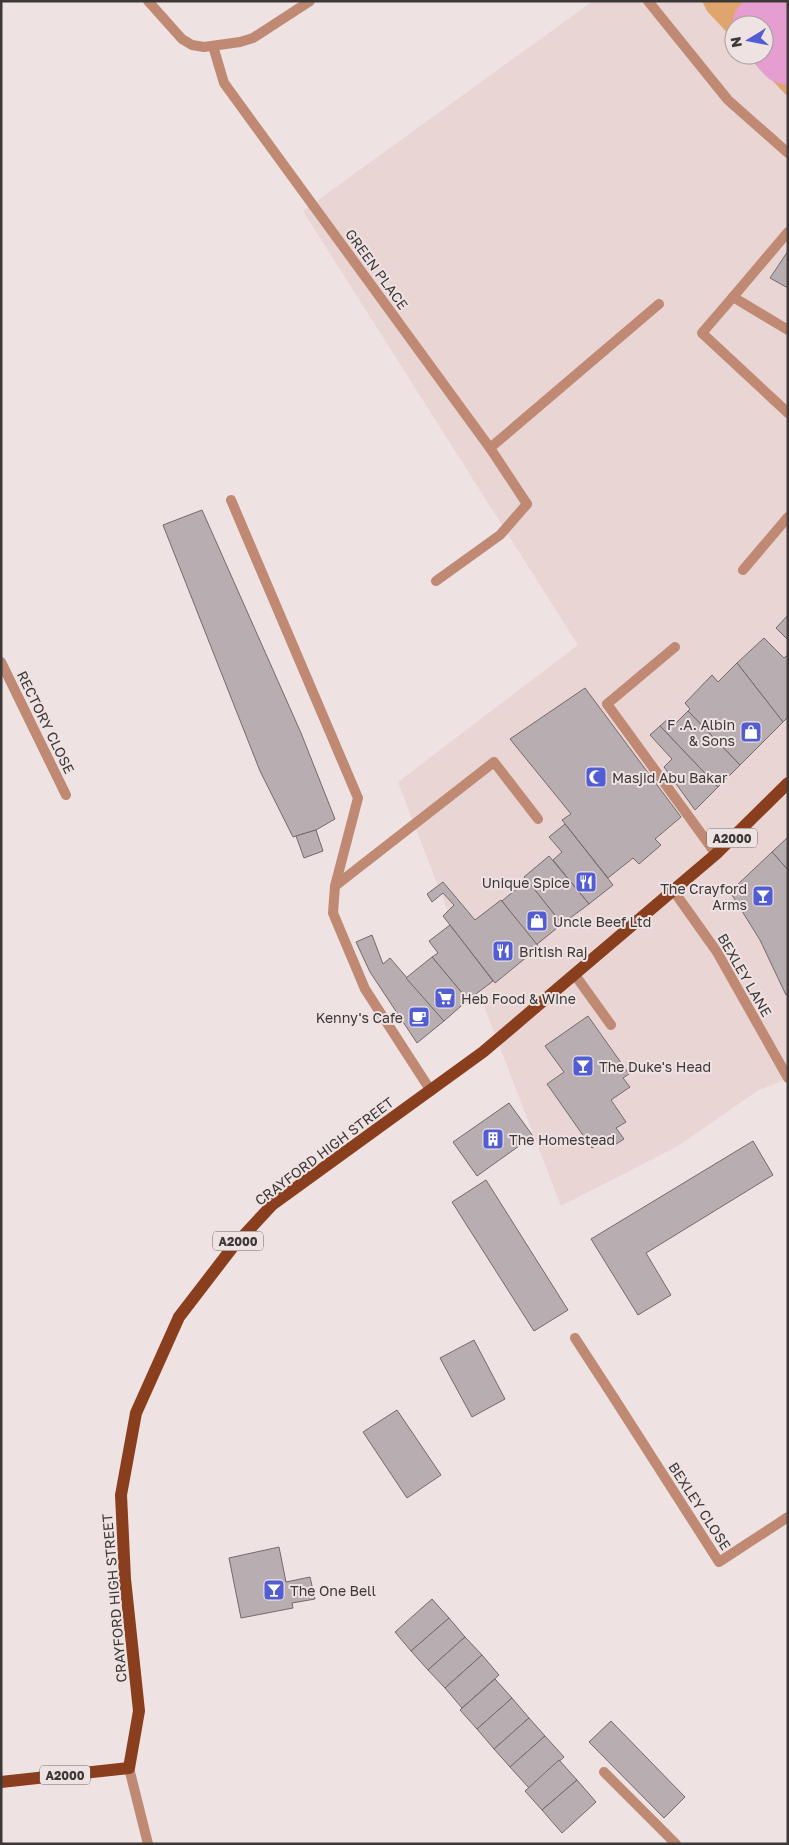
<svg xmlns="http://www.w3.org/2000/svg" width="789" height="1845" font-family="'Golos Text',sans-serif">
  <rect width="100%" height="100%" fill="#eee2e2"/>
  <path fill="#e9d5d3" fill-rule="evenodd" d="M593 1H788V1078L757 1091 678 1146 561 1206 398 782 578 645 303 211ZM734 25H764V55H734Z"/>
  <path fill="#e0a56d" d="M702 1H788V97L770 78 774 75 760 58 755 62 748 55H764V25H734V40L707 11Z"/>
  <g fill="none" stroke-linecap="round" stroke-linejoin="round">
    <path stroke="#e59ecf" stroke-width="64" d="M764 26 788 53"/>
  </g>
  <g fill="#b8adb0" stroke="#746a6c">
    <path d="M788 251V288L770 278Z"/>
    <path d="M202 510 301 733 335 819 316 830 293 837 260 771 163 525Z"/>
    <path d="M788 615V640L776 628Z"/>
    <path d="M764 638 784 658 788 655V717L783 722 737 663Z"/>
    <path d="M737 663 783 722 740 765 688 711 690 709 685 703 712 675 718 682Z"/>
    <path d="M585 688 681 817 655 839 661 845 639 864 633 858 608 878 562 820 571 814 510 739Z"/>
    <path d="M688 711 740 765 718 787 660 726 669 718 676 723Z"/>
    <path d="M660 726 718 787 695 810 664 767 672 759 650 735Z"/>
    <path d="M565 824 613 885 589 904 553 860 562 852 549 837Z"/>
    <path d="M316 830 323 851 304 858 296 836Z"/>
    <path d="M788 837V870L772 852Z"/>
    <path d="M772 852 788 870V994L786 995 760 940 732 895 734 888Z"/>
    <path d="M549 856 589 904 562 924 524 877Z"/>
    <path d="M527 880 562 924 536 945 502 901Z"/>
    <path d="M443 882 475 920 501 900 539 947 495 983 443 916 454 905 443 893 432 902 427 894Z"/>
    <path d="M450 925 493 981 468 1000 432 957 438 953 429 941Z"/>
    <path d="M372 935 383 964 390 958 444 1021 417 1043 370 972 356 942Z"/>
    <path d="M432 957 468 1000 444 1021 406 978Z"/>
    <path d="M588 1016 629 1074 623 1078 630 1087 611 1100 626 1122 616 1128 624 1139 613 1146 607 1138 592 1148 547 1084 564 1072 545 1046Z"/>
    <path d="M509 1103 533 1136 477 1176 453 1142Z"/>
    <path d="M753 1141 773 1175 646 1253 671 1295 638 1315 591 1239Z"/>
    <path d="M486 1180 568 1310 534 1331 452 1202Z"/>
    <path d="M474 1340 505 1399 472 1417 440 1358Z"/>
    <path d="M397 1410 441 1475 407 1498 363 1432Z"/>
    <path d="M279 1547 286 1582 310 1577 315 1599 292 1603 293 1608 241 1618 229 1558Z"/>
    <path d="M432 1599 449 1618 411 1651 395 1632Z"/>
    <path d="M449 1618 465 1637 428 1670 411 1651Z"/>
    <path d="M465 1637 482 1655 445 1688 428 1670Z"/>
    <path d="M482 1655 499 1675 462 1708 445 1688Z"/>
    <path d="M495 1679 512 1698 477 1729 460 1710Z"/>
    <path d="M512 1698 529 1718 494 1749 477 1729Z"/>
    <path d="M529 1718 545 1736 510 1767 494 1749Z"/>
    <path d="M611 1721 685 1797 664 1818 589 1742Z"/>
    <path d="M545 1736 564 1757 529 1788 510 1767Z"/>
    <path d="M559 1760 577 1780 542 1810 525 1791Z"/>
    <path d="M577 1780 596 1802 562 1833 542 1810Z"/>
  </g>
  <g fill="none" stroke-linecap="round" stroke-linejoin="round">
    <g stroke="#bf8973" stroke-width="10">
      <path d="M788 232 733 297 788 330"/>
      <path d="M733 297 702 333 788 413"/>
      <path d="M490 448 659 304"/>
      <path d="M231 500 358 798 335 886 333 913 365 989 431 1091"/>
      <path d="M743 570 788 517"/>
      <path d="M436 581 500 535 527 504"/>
      <path d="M675 647 607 704 716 854"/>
      <path d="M335 886 494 762 538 819"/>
      <path d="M575 975 611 1025"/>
      <path d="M575 1338 614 1398"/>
    </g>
    <g stroke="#bf8973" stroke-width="10">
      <path d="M148 1 182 39 192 45 204 47 240 42 253 38 310 1"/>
      <path d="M648 1 728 100 788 153"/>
      <path d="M213 46 224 83 490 448 527 504"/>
      <path d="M1 662 66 795"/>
      <path d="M673 890 717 952 788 1078"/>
      <path d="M614 1398 719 1562 788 1517"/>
      <path d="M604 1772 676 1844"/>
    </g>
    <path stroke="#bf8973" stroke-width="10" d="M129 1768 148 1844"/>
    <path stroke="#893f1d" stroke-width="12" d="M1 1782 129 1768 139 1711 125 1579 121 1495 136 1413 179 1317 232 1248 272 1205 483 1052 716 854 788 783"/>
  </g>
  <defs>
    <g id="shop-square" transform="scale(1.125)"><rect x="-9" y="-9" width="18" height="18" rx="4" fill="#525dd3" stroke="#eee2e2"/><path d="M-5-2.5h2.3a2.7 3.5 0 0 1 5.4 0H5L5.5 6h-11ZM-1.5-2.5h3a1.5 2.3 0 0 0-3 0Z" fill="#fff"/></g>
    <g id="mosque-square" transform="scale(1.125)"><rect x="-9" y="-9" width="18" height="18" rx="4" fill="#525dd3" stroke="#eee2e2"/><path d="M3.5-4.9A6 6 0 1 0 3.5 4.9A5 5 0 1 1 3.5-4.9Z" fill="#fff"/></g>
    <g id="restaurant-square" transform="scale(1.125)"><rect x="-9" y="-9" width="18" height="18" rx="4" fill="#525dd3" stroke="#eee2e2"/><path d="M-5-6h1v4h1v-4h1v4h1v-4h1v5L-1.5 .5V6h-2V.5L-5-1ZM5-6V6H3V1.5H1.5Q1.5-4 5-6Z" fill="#fff"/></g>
    <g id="bar-square" transform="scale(1.125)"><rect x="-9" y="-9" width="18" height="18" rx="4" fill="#525dd3" stroke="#eee2e2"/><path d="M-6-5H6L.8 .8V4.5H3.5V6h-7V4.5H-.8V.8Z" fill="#fff"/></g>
    <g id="supermarket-square" transform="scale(1.125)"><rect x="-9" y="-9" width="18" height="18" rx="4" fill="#525dd3" stroke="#eee2e2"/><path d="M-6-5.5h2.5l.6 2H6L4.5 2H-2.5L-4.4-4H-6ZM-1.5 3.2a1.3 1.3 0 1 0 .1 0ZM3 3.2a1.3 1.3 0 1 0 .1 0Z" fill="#fff"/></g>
    <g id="cafe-square" transform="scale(1.125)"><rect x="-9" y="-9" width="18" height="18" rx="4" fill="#525dd3" stroke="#eee2e2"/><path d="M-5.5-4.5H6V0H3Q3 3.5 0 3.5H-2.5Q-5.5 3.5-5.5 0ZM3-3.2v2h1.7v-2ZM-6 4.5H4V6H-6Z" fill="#fff"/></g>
    <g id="building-square" transform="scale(1.125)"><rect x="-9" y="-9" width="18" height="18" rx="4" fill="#525dd3" stroke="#eee2e2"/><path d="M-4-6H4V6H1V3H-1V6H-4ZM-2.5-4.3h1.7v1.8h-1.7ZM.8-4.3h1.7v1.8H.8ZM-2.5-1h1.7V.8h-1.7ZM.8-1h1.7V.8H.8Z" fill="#fff"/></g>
  </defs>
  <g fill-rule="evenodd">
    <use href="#shop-square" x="751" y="732"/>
    <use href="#mosque-square" x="596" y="777"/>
    <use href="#restaurant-square" x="586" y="882"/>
    <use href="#bar-square" x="763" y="896"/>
    <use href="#shop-square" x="537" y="921"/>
    <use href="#restaurant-square" x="503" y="951"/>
    <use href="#supermarket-square" x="445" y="998"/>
    <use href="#cafe-square" x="419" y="1017"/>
    <use href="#bar-square" x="583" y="1066"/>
    <use href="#building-square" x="493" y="1139"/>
    <use href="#bar-square" x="274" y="1590"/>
  </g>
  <g text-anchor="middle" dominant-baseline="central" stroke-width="4" stroke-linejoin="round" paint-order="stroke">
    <g fill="#eee2e2" stroke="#716b6a" stroke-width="1">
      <rect x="707" y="828.5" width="50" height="19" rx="4"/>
      <rect x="213" y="1231.5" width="50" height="19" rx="4"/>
      <rect x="40" y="1765.5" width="50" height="19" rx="4"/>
    </g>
    <g font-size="12" font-weight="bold" fill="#3c3837">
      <text x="732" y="838">A2000</text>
      <text x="238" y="1241">A2000</text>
      <text x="65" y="1775">A2000</text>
    </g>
    <g font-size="14" fill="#3c3837" stroke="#eee2e2">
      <text transform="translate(377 269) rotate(54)">GREEN PLACE</text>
      <text transform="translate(46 722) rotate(64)">RECTORY CLOSE</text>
      <text transform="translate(745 975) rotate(60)">BEXLEY LANE</text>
      <text transform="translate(324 1151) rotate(-37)">CRAYFORD HIGH STREET</text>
      <text transform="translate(700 1506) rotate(57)">BEXLEY CLOSE</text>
      <text transform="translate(114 1598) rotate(-95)">CRAYFORD HIGH STREET</text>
    </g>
    <g font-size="14" fill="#3c3837" stroke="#eee2e2" text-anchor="start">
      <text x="735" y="724" text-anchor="end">F .A. Albin<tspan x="735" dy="16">&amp; Sons</tspan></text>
      <text x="612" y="777">Masjid Abu Bakar</text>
      <text x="570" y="882" text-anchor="end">Unique Spice</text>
      <text x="747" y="888" text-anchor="end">The Crayford<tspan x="747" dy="16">Arms</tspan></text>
      <text x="553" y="921">Uncle Beef Ltd</text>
      <text x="519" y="951">British Raj</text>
      <text x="461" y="998">Heb Food &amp; Wine</text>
      <text x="403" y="1017" text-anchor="end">Kenny's Cafe</text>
      <text x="599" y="1066">The Duke's Head</text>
      <text x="509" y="1139">The Homestead</text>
      <text x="290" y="1590">The One Bell</text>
    </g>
  </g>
  <rect width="789" height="1845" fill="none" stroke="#3c3837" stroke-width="5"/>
  <g transform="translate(749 40) rotate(260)"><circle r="24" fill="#eee2e2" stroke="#a79e9e"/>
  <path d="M0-4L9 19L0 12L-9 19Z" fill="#525dd3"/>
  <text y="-8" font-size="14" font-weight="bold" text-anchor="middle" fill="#3c3837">N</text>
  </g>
</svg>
